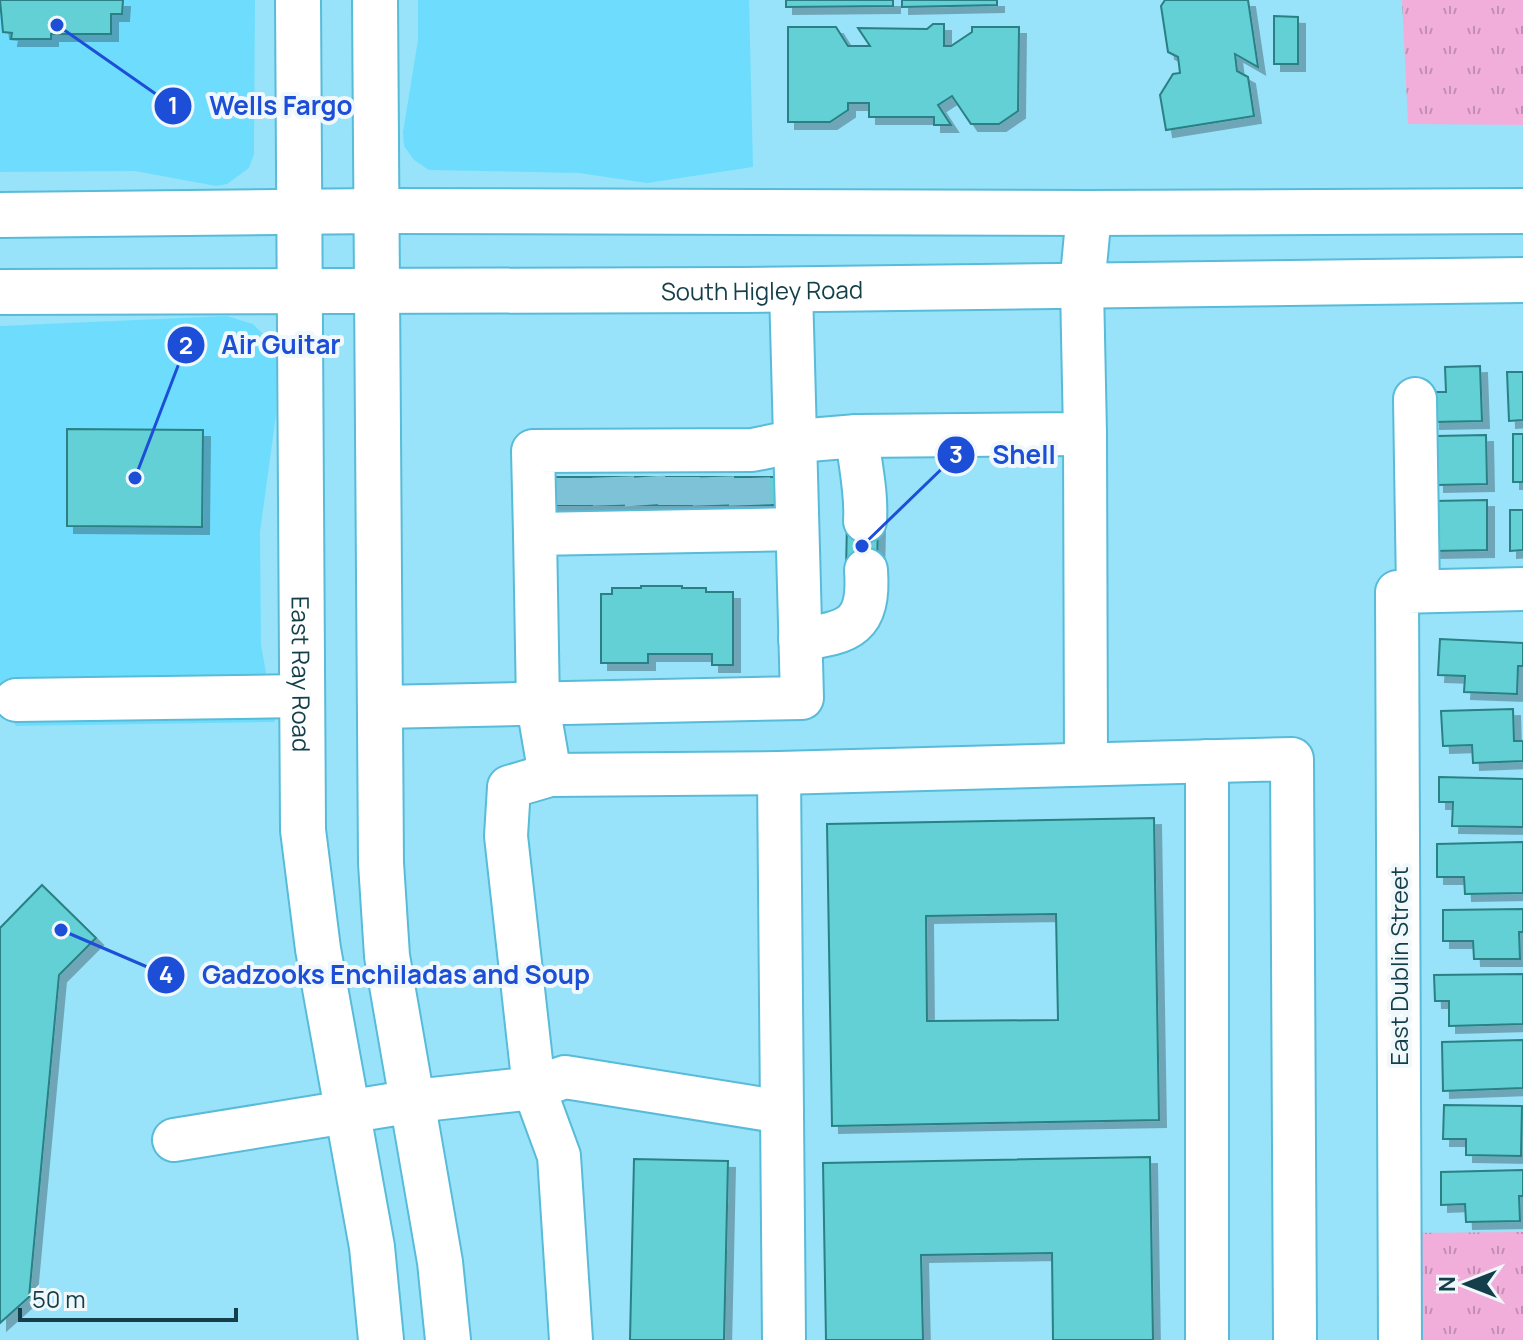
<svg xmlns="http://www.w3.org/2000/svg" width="1523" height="1340" font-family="Manrope,sans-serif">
  <defs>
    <pattern id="grass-tufts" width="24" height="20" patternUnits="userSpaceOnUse" patternTransform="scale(2)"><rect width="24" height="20" fill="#f1aedb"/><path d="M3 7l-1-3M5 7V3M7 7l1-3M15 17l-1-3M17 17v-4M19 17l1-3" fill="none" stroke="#c28fb4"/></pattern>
    <filter id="shadow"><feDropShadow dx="7" dy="7" stdDeviation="0" flood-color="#0004"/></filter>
  </defs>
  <rect width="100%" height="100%" fill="#98e3fa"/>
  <g fill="#6eddfd">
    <path d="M0 0H255L254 154 249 168 227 184 216 186 135 171 0 172Z"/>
    <path d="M418 0H749L753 167 647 183 579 173 429 170 414 160 404 146 403 132 418 40Z"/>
    <path d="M227 316 253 324 274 345 277 353 276 415 260 532 261 645 275 722 16 726 0 701V326Z"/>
  </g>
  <g fill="url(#grass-tufts)">
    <path d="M1402 0H1523V125L1408 124Z"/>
    <path d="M1523 1232V1340H1400L1399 1233Z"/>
  </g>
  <g fill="#62d0d5" stroke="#298084" stroke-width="2" fill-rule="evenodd" filter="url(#shadow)">
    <path d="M0 0H123L122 14H111V34H51V39H11L12 33 3 32Z"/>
    <path d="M786 0H893V6L786 7Z"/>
    <path d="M902 0H997V5L902 7Z"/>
    <path d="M1165 0H1248L1258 67 1235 54 1237 71 1248 77 1254 116 1166 130 1160 95 1173 74 1180 73 1178 57 1168 52 1161 6Z"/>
    <path d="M1274 16 1298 17V64H1274Z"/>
    <path d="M933 24H944V46H951L972 32V27H1019L1018 111 999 124H971L952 96 938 105 951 125H934V117H869V103H848V110L830 122H788V27H836L848 46H870L858 28 927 29Z"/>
    <path d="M1480 366 1482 421 1433 422V392H1446L1445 367Z"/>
    <path d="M1507 372H1523V420L1509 421Z"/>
    <path d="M67 429 203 430 202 527 67 526Z"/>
    <rect x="1513" y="434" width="10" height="48"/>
    <path d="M1486 435 1487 484 1437 485 1436 436Z"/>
    <rect x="547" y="477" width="236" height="28"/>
    <path d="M1487 500V550L1434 551 1433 501Z"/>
    <path d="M1510 510H1523V550L1510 551Z"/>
    <path d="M847 521H878L877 571 846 570Z"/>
    <path d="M641 586H682V588H706V592H733V665H712V654H648V663H601V594H612V588H641Z"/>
    <path d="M1440 639 1523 643V666H1518L1517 694 1464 692 1465 676 1438 675Z"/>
    <path d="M1513 709 1514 741H1523V761L1473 763 1472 745 1443 746 1441 711Z"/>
    <path d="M1439 777 1523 779V827L1452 826 1453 802H1439Z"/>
    <path d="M1154 818 1159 1120 832 1126 827 824ZM1056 914 1058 1020 927 1021 926 916Z"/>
    <path d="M1523 842V893L1465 894 1464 877H1437V844Z"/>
    <path d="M42 885 96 938 59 975 29 1297 0 1323V928Z"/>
    <path d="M1523 909V932H1519L1520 959H1474L1473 941H1443V910Z"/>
    <path d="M1523 974V1024L1449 1026V1001H1435L1434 975Z"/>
    <path d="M1523 1040V1088L1443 1091 1442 1042Z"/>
    <path d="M1444 1105 1522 1106 1521 1156 1466 1155V1139H1443Z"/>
    <path d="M1150 1157 1153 1340H1053L1052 1253 921 1255 923 1340H826L823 1163Z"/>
    <path d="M634 1159 728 1161 724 1340H630Z"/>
    <path d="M1523 1170V1196H1519L1520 1221 1466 1222 1465 1204 1441 1205V1172Z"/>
  </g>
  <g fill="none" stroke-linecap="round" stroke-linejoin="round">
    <g stroke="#7ec2d7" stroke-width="42" stroke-dasharray="42 21" stroke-linecap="butt">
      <path d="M613 477 614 505"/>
      <path d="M644 477 646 505"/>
      <path d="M679 477V505"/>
      <path d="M713 477 714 505"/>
      <path d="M578 478V505"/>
      <path d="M749 478 750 505"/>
    </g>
    <g stroke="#58bbd8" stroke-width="46">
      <g id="minor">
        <path d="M1415 399 1418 591"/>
        <path d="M1085 434 1086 764"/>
        <path d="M857 436C860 465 867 493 865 521"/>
        <path d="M535 534 533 451 752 450 797 441 857 436 1085 434 1082 287"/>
        <path d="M800 639C850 633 870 626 866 570"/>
        <path d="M16 700 301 696"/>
        <path d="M380 707 802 698 791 289"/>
        <path d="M1207 761V1340"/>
        <path d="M550 775 538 705 535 534 797 529"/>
        <path d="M174 1140 414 1101 534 1088 506 836 509 787 550 775 779 773"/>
        <path d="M571 1340 559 1156 534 1088 565 1077 782 1112"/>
        <path d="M784 1340 779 773 1292 759 1295 1340"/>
        <path d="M1400 1340 1397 592 1523 589"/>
      </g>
    </g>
    <g stroke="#58bbd8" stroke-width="48">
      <g id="major">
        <path id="s1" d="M298 0 303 830 318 949 372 1247 381 1340"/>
        <path d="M375 0 381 863 387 956 440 1262 448 1340"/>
        <path d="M0 215 378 211 1089 213 1523 211"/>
        <path d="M1082 287 1089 213"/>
        <path id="s2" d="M0 292 741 290 1523 280"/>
      </g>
    </g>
    <use href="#minor" stroke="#fff" stroke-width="42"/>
    <use href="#major" stroke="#fff" stroke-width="44"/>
  </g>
  <g text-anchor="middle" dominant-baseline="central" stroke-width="8" stroke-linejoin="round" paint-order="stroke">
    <g font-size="24" fill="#143f4a" stroke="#f0f8fb">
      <text stroke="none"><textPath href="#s2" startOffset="762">South Higley Road</textPath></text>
      <text stroke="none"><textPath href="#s1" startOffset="674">East Ray Road</textPath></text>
      <text transform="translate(1398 966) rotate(-90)">East Dublin Street</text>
    </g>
  </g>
  <path fill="none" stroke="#1d4ed8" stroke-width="3" d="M57 25L173 106M135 478L186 345M862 546L956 455M61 930L166 975"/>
  <g fill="#1d4ed8" stroke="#f0f8fb" stroke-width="3">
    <circle cx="57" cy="25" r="8"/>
    <circle cx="135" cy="478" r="8"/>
    <circle cx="862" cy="546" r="8"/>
    <circle cx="61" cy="930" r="8"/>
    <circle cx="173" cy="106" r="20"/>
    <circle cx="186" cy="345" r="20"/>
    <circle cx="956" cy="455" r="20"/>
    <circle cx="166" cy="975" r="20"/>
  </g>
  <g font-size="24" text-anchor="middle" font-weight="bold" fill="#fff">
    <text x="173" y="114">1</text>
    <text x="186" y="354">2</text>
    <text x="956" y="463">3</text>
    <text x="166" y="983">4</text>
  </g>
  <g font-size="26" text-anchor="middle" font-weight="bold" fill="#1d4ed8" stroke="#f0f8fb" stroke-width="8" stroke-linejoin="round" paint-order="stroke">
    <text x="281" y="115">Wells Fargo</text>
    <text x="281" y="354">Air Guitar</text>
    <text x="1024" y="464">Shell</text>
    <text x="396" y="984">Gadzooks Enchiladas and Soup</text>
  </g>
  <g transform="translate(1467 1284) rotate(270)" stroke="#f0f8fb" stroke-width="6" paint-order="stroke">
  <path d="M0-6L14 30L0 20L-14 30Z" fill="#143f4a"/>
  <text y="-12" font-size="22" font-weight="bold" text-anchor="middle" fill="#143f4a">N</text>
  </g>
  <path d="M20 1308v12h216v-12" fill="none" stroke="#143f4a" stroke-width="4"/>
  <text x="32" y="1308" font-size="24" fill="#143f4a" stroke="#f0f8fb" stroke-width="6" paint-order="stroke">50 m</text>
</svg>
